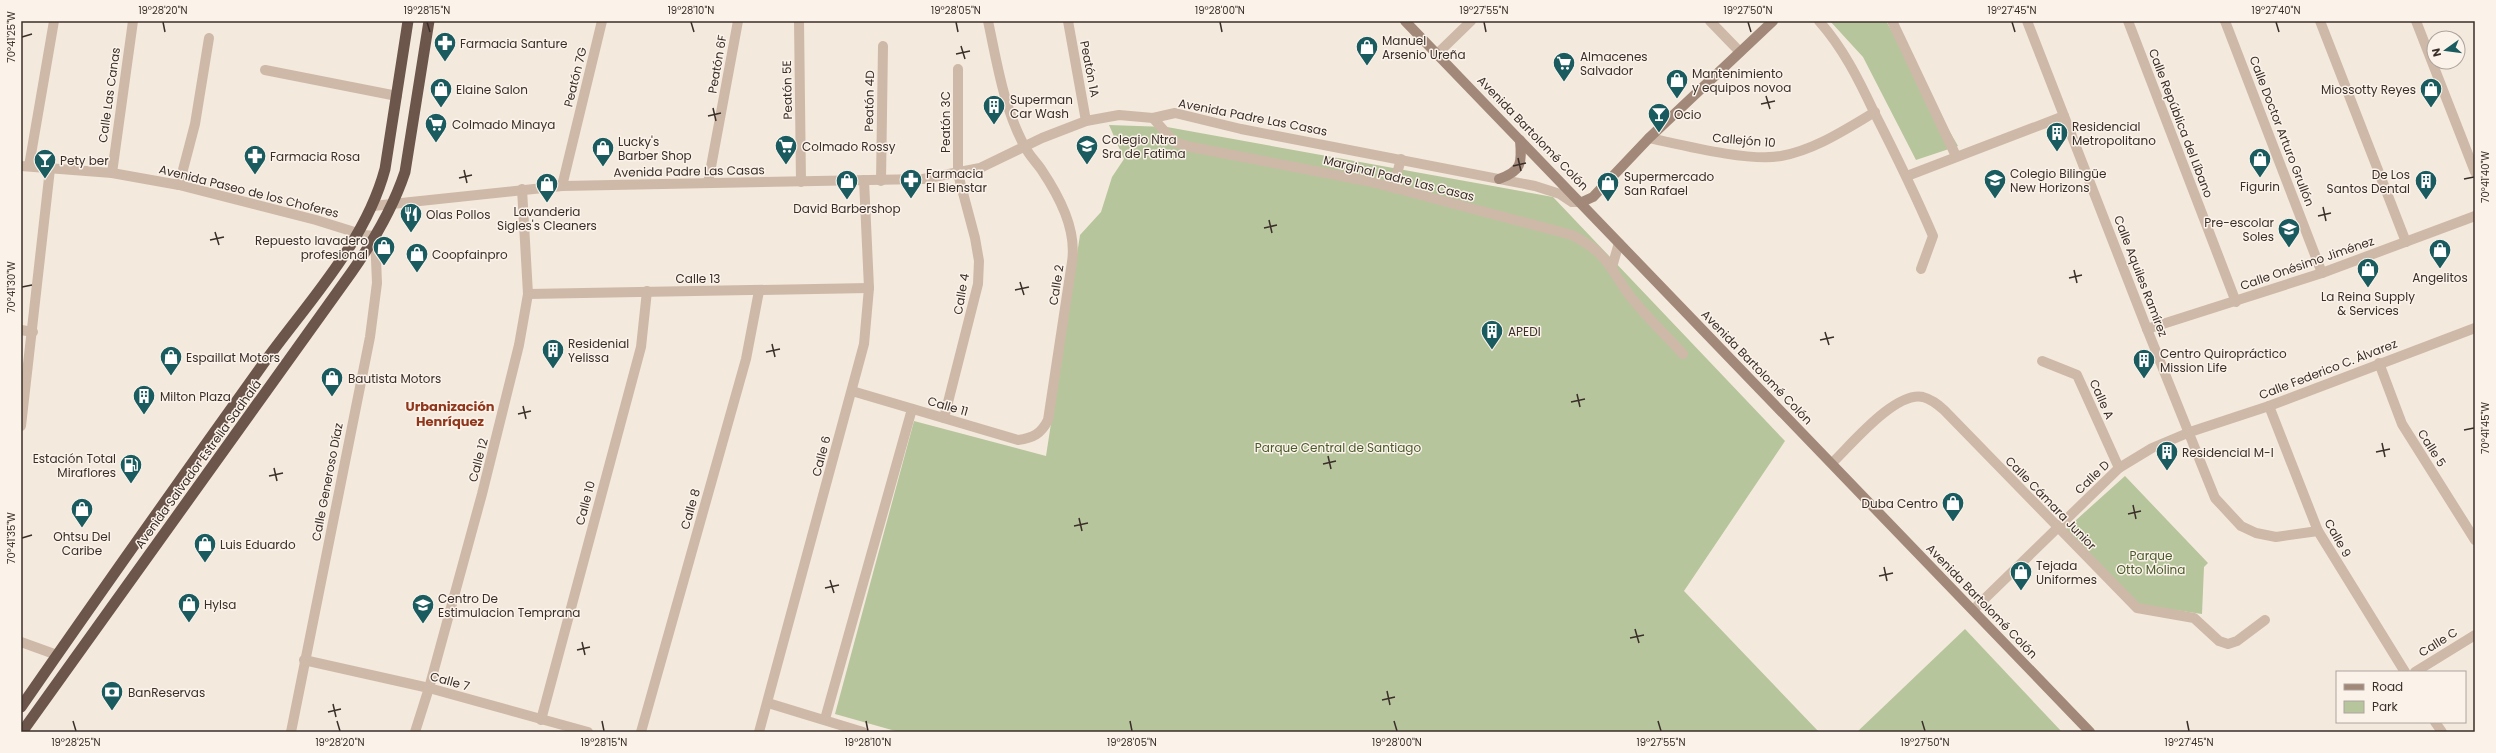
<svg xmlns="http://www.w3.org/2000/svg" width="2496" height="753" font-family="Poppins,sans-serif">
  <rect width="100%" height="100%" fill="#f4e9dd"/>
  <g fill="#b7c59c">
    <path d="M1830 21H1886L1958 146 1916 160 1863 57Z"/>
    <path d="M1109 125 1167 127 1553 197 1785 441 1684 591 1819 732H899L835 714 914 421 1046 456 1080 235 1101 212 1112 177 1124 159Z"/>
    <path d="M2125 476 2208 563 2204 567 2202 614 2140 605 2065 530Z"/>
    <path d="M1965 629 2062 732H1857Z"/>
  </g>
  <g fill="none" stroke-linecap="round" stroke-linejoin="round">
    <g stroke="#ceb9a8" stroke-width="10">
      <path d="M799 21 801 182"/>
      <path d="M1068 21 1086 121"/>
      <path d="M1710 21 1740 52"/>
      <path d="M1819 21C1843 48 1859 80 1874 112 1895 153 1915 194 1933 236L1921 269"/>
      <path d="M1892 21 1956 156"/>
      <path d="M2027 21 2147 329 2215 498 2241 526 2256 533 2276 537 2318 531"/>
      <path d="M2128 21 2236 302"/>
      <path d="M2225 21 2322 273"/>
      <path d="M2320 21 2406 242"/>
      <path d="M2416 21 2475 172"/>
      <path d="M1437 54 1471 21"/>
      <path d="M265 70 397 96"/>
      <path d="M1153 118 1174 142 1191 147 1372 182 1572 235C1602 250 1608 263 1625 289 1638 309 1666 335 1683 354"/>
      <path d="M1649 138C1682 145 1749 162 1781 156 1815 150 1846 129 1875 112"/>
      <path d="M29 166 54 21"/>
      <path d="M112 173 133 21"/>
      <path d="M1907 176 2064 116"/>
      <path d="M881 181 883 46"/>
      <path d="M708 183 738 21"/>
      <path d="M179 185 195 124 209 38"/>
      <path d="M562 186 602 21"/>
      <path d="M1393 188 1401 159"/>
      <path d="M373 206 562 186 923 179 980 168 1042 138 1086 121 1119 115 1153 118 1175 113 1241 129 1535 186 1560 194 1572 202H1582"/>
      <path d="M1612 267 1619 243"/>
      <path d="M528 294 869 288"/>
      <path d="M2147 329 2322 273 2475 216"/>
      <path d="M21 330 33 332"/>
      <path d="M2042 361 2077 375 2119 468"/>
      <path d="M2379 363 2402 424 2475 540"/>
      <path d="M852 391 1018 440C1033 438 1041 434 1048 420L1072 262C1077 229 1059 196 1041 169 1036 162 1029 155 1025 147 1004 109 997 63 988 21"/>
      <path d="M2269 406 2318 531 2405 672"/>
      <path d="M944 418 978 284 979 261 975 238 958 174V69"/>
      <path d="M21 426 50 169"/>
      <path d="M1832 463C1851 445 1895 391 1923 397 1931 399 1937 404 1944 410L2137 608 2194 618 2219 641 2228 644 2237 641 2265 620"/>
      <path d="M1973 610 2119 468 2152 448 2190 432 2269 406 2475 328"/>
      <path d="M21 642 57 655"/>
      <path d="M304 660 429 688 588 732"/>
      <path d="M2415 672 2475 635"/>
      <path d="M768 703 863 732"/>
      <path d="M825 719 912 409"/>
      <path d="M541 720 641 347 647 291"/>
      <path d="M2435 722 2442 732"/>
      <path d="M291 732 370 337 377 283 375 236"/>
      <path d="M415 732 429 688 482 494 519 345 528 294 522 189"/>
      <path d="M641 732 746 359 759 291"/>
      <path d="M759 732 864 344 869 288 864 180"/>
    </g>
    <path stroke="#ceb9a8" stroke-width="10" d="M21 166 112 173 179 185 316 220 364 235 375 236"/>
    <g stroke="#a28879" stroke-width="10">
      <path d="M1405 21 2090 732"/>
      <path d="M1499 179C1522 171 1522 163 1520 140"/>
      <path d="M1582 202 1593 197 1649 138 1773 21"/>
    </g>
    <g stroke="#6c564c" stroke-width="11">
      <path d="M21 707C100 593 180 480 261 367 306 304 365 244 385 169L408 21"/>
      <path d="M22 732 351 273C373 242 393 208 405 172L429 21"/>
    </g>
  </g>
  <path fill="none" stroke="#3a2e29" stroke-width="1.5" d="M163 22 165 32M427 22 430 32M691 22 694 32M956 22 958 32M1220 22 1222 32M1484 22 1486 32M1748 22 1751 32M2012 22 2015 32M2276 22 2279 32M22 37 32 34M961 46 965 59M956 54 970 51M1766 96 1770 109M1761 104 1775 101M713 108 716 121M708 116 721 113M1518 158 1521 171M1513 166 1526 163M464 170 467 183M459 178 472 175M2464 179 2474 177M2323 207 2326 221M2318 216 2331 213M1269 220 1272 233M1264 228 1277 225M215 232 219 245M210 240 224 237M2074 270 2077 283M2069 278 2082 275M1020 282 1024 295M22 287 32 285M1015 290 1029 287M1825 332 1829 345M1820 340 1834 337M772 344 775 357M766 352 780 349M1577 394 1580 407M1571 402 1585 399M523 406 526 419M518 414 531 411M2464 430 2474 428M2382 443 2385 457M2376 452 2390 449M1328 456 1331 469M1323 464 1336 461M274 468 277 481M269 476 283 473M2133 505 2136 519M2128 514 2141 511M1079 518 1082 531M1074 526 1088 523M22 538 32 535M1884 567 1887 581M1879 576 1893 573M830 580 834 593M825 588 839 585M1635 629 1639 643M1630 638 1644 635M582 642 585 655M577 650 590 647M1387 691 1390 705M1382 700 1395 697M333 704 336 717M328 712 341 709M73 721 76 731M337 721 340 731M602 721 604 731M866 721 868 731M1130 721 1132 731M1394 721 1397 731M1658 721 1661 731M1922 721 1925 731M2187 721 2189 731"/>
  <defs>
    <g id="pharmacy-pin" transform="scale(1.15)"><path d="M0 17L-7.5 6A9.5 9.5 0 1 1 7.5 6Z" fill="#1a5b5f" stroke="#fbf3ea"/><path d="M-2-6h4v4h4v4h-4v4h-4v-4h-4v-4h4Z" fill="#fff"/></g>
    <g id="shop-pin" transform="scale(1.15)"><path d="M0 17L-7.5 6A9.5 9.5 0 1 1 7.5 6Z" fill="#1a5b5f" stroke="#fbf3ea"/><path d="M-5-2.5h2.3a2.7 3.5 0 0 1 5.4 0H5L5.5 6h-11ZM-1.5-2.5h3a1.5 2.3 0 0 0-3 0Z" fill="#fff"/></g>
    <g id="supermarket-pin" transform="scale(1.15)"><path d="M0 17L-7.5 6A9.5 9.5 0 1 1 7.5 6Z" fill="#1a5b5f" stroke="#fbf3ea"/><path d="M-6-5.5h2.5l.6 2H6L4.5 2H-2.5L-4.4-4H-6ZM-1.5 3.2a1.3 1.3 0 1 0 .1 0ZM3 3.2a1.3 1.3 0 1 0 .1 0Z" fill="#fff"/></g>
    <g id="building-pin" transform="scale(1.15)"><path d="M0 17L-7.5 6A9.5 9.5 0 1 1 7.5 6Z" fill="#1a5b5f" stroke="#fbf3ea"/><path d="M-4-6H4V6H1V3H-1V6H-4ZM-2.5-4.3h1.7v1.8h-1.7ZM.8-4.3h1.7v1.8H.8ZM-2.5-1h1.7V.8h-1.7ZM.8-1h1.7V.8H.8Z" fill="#fff"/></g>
    <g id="bar-pin" transform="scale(1.15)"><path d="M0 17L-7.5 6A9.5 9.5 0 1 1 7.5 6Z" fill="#1a5b5f" stroke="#fbf3ea"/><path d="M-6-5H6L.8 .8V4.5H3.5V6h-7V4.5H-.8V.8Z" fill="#fff"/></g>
    <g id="school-pin" transform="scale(1.15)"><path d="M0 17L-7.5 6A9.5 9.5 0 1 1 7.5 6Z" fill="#1a5b5f" stroke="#fbf3ea"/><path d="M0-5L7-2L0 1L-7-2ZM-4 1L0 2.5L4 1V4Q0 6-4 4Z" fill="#fff"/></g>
    <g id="restaurant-pin" transform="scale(1.15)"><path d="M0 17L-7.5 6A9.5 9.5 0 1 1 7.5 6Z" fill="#1a5b5f" stroke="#fbf3ea"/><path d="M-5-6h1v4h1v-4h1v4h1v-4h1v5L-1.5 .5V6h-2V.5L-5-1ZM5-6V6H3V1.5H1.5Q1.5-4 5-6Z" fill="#fff"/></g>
    <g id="fuel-pin" transform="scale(1.15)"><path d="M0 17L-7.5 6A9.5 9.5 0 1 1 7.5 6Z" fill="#1a5b5f" stroke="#fbf3ea"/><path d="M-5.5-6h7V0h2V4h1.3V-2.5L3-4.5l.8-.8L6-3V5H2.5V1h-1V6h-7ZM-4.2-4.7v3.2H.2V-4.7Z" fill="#fff"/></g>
    <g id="bank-pin" transform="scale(1.15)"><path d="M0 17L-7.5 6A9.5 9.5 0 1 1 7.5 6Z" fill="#1a5b5f" stroke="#fbf3ea"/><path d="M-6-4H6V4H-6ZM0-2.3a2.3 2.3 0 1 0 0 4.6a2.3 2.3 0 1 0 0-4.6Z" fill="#fff"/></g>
  </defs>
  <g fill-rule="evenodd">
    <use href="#pharmacy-pin" x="445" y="43"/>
    <use href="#shop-pin" x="1367" y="47"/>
    <use href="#supermarket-pin" x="1564" y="63"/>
    <use href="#shop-pin" x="1677" y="80"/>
    <use href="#shop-pin" x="441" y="89"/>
    <use href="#shop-pin" x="2431" y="89"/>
    <use href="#building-pin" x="994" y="106"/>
    <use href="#bar-pin" x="1659" y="114"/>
    <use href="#supermarket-pin" x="436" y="124"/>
    <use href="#building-pin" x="2057" y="133"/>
    <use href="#supermarket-pin" x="786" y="146"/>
    <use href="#school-pin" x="1087" y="146"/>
    <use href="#shop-pin" x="603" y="148"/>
    <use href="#pharmacy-pin" x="255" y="156"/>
    <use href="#shop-pin" x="2260" y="159"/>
    <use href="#bar-pin" x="45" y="160"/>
    <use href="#pharmacy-pin" x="911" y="180"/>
    <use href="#school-pin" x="1995" y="180"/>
    <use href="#shop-pin" x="847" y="181"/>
    <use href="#building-pin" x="2426" y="181"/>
    <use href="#shop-pin" x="1608" y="183"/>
    <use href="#shop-pin" x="547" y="184"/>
    <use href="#restaurant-pin" x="411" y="214"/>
    <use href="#school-pin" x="2289" y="229"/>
    <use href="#shop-pin" x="384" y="247"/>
    <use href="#shop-pin" x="2440" y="250"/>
    <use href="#shop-pin" x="417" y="254"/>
    <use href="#shop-pin" x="2368" y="269"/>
    <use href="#building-pin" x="1492" y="331"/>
    <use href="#building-pin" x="553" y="350"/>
    <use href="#shop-pin" x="171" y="357"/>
    <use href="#building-pin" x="2144" y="360"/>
    <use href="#shop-pin" x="332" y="378"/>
    <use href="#building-pin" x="144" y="396"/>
    <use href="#building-pin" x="2167" y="452"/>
    <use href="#fuel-pin" x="131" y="465"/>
    <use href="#shop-pin" x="1953" y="503"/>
    <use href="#shop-pin" x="82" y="509"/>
    <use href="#shop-pin" x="205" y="544"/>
    <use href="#shop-pin" x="2021" y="572"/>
    <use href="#shop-pin" x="189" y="604"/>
    <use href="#school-pin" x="423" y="605"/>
    <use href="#bank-pin" x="112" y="692"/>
  </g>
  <g text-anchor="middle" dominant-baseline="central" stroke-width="3" stroke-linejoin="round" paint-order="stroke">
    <g font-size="12" fill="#3a2e29" stroke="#fbf3ea" text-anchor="start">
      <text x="1382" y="40">Manuel<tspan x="1382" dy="14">Arsenio Ureña</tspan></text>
      <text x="460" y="43">Farmacia Santure</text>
      <text x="1580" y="56">Almacenes<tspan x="1580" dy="14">Salvador</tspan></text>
      <text x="1692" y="73">Mantenimiento<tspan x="1692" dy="14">y equipos novoa</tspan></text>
      <text x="456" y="89">Elaine Salon</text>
      <text x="2416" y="89" text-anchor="end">Miossotty Reyes</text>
      <text x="1010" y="99">Superman<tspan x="1010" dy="14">Car Wash</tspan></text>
      <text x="1674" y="114">Ocio</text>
      <text x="452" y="124">Colmado Minaya</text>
      <text x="2072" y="126">Residencial<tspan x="2072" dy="14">Metropolitano</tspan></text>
      <text x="1102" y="139">Colegio Ntra<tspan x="1102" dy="14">Sra de Fatima</tspan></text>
      <text x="618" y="141">Lucky's<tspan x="618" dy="14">Barber Shop</tspan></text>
      <text x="802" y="146">Colmado Rossy</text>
      <text x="270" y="156">Farmacia Rosa</text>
      <text x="60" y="160">Pety ber</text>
      <text x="926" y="173">Farmacia<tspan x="926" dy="14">El Bienstar</tspan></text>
      <text x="2010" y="173">Colegio Bilingüe<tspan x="2010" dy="14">New Horizons</tspan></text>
      <text x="2410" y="174" text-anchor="end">De Los<tspan x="2410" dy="14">Santos Dental</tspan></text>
      <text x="1624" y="176">Supermercado<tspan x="1624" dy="14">San Rafael</tspan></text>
      <text x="2260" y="186" text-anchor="middle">Figurin</text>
      <text x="847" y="208" text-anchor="middle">David Barbershop</text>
      <text x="547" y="211" text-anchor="middle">Lavanderia<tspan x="547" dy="14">Sigles's Cleaners</tspan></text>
      <text x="426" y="214">Olas Pollos</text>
      <text x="2274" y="222" text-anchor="end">Pre-escolar<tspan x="2274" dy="14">Soles</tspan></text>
      <text x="368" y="240" text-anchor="end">Repuesto lavadero<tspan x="368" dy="14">profesional</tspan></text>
      <text x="432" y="254">Coopfainpro</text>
      <text x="2440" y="277" text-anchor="middle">Angelitos</text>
      <text x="2368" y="296" text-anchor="middle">La Reina Supply<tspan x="2368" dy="14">&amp; Services</tspan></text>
      <text x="1508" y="331">APEDI</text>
      <text x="568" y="343">Residenial<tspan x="568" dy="14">Yelissa</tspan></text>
      <text x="2160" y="353">Centro Quiropráctico<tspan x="2160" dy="14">Mission Life</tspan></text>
      <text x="186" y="357">Espaillat Motors</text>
      <text x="348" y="378">Bautista Motors</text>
      <text x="160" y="396">Milton Plaza</text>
      <text x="2182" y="452">Residencial M-I</text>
      <text x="116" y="458" text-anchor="end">Estación Total<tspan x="116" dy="14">Miraflores</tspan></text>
      <text x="1938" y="503" text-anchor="end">Duba Centro</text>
      <text x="82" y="536" text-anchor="middle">Ohtsu Del<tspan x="82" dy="14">Caribe</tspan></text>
      <text x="220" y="544">Luis Eduardo</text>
      <text x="2036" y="565">Tejada<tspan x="2036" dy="14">Uniformes</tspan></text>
      <text x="438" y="598">Centro De<tspan x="438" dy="14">Estimulacion Temprana</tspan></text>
      <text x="204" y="604">Hylsa</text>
      <text x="128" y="692">BanReservas</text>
    </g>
    <g font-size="12" fill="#3a2e29" stroke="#fbf3ea">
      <text transform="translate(717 64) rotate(-80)">Peatón 6F</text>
      <text transform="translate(1090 69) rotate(79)">Peatón 1A</text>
      <text transform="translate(575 77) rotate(-76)">Peatón 7G</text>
      <text transform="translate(787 90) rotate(-91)">Peatón 5E</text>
      <text transform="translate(109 95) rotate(-82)">Calle Las Canas</text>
      <text transform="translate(869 101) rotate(-89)">Peatón 4D</text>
      <text transform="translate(1253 117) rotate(11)">Avenida Padre Las Casas</text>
      <text transform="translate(945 122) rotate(-90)">Peatón 3C</text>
      <text transform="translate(2181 123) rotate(69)">Calle República del Líbano</text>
      <text transform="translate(2282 131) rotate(69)">Calle Doctor Arturo Grullón</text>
      <text transform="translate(1533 133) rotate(46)">Avenida Bartolomé Colón</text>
      <text transform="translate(1744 140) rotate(5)">Callejón 10</text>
      <text transform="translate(689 171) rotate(-1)">Avenida Padre Las Casas</text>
      <text transform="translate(1399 178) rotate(14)">Marginal Padre Las Casas</text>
      <text transform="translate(249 191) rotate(14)">Avenida Paseo de los Choferes</text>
      <text transform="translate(2307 263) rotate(-19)">Calle Onésimo Jiménez</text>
      <text transform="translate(2141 276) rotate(69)">Calle Aquiles Ramírez</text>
      <text x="698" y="278">Calle 13</text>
      <text transform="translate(1056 285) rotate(-81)">Calle 2</text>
      <text transform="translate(961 294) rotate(-80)">Calle 4</text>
      <text transform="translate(1757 367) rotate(46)">Avenida Bartolomé Colón</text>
      <text transform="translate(2328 369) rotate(-21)">Calle Federico C. Álvarez</text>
      <text transform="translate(2102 399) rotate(66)">Calle A</text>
      <text transform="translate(948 406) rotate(16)">Calle 11</text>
      <text transform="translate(2432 448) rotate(58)">Calle 5</text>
      <text transform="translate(821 456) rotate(-75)">Calle 6</text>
      <text transform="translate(478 460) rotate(-75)">Calle 12</text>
      <text transform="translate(198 464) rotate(-54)">Avenida Salvador Estrella Sadhalá</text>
      <text transform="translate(2092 477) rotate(-44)">Calle D</text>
      <text transform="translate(327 482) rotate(-79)">Calle Generoso Díaz</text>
      <text transform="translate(585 503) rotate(-75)">Calle 10</text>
      <text transform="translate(2051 503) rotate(46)">Calle Cámara Junior</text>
      <text transform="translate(690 509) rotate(-74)">Calle 8</text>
      <text transform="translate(2338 538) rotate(61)">Calle 9</text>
      <text transform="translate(1982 601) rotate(46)">Avenida Bartolomé Colón</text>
      <text transform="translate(2438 642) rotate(-32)">Calle C</text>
      <text transform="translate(450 681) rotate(15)">Calle 7</text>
    </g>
    <g font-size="12" fill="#495a2a" stroke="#fbf3ea">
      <text x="1338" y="447">Parque Central de Santiago</text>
      <text x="2151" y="555">Parque<tspan x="2151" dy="14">Otto Molina</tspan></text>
    </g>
    <g font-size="13" font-weight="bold" fill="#90361b" stroke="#fbf3ea">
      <text x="450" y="406">Urbanización<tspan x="450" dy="15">Henríquez</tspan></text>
    </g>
  </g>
  <rect width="2496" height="753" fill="none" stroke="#fbf3ea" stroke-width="44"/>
  <rect x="2336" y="671" width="130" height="52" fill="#fbf3ea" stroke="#aea49d"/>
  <rect x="2344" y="684" width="20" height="6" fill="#a28879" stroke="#aea49d"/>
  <text x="2372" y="691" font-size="12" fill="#3a2e29">Road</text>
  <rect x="2344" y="701" width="20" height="12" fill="#b7c59c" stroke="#aea49d"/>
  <text x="2372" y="711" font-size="12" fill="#3a2e29">Park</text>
  <g transform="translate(2446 50) rotate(256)"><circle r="19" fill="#fbf3ea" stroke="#aea49d"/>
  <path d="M0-3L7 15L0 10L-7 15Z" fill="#1a5b5f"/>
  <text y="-6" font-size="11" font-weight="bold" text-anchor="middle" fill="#3a2e29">N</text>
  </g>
  <rect x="22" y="22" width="2452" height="709" fill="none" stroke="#3a2e29" stroke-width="1.5"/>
  <g font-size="10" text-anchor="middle" fill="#3a2e29">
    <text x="163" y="14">19°28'20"N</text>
    <text x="427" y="14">19°28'15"N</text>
    <text x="691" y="14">19°28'10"N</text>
    <text x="956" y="14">19°28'05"N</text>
    <text x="1220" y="14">19°28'00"N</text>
    <text x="1484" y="14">19°27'55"N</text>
    <text x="1748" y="14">19°27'50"N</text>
    <text x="2012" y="14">19°27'45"N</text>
    <text x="2276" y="14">19°27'40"N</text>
    <text transform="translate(11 37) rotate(-90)" y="4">70°41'25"W</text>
    <text transform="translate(2485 177) rotate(-90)" y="4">70°41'40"W</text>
    <text transform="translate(11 287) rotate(-90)" y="4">70°41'30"W</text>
    <text transform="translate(2485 428) rotate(-90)" y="4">70°41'45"W</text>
    <text transform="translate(11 538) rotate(-90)" y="4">70°41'35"W</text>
    <text x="76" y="746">19°28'25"N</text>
    <text x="340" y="746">19°28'20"N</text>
    <text x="604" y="746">19°28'15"N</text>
    <text x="868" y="746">19°28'10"N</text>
    <text x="1132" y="746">19°28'05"N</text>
    <text x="1397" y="746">19°28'00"N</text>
    <text x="1661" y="746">19°27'55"N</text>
    <text x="1925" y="746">19°27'50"N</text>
    <text x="2189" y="746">19°27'45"N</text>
  </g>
</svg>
